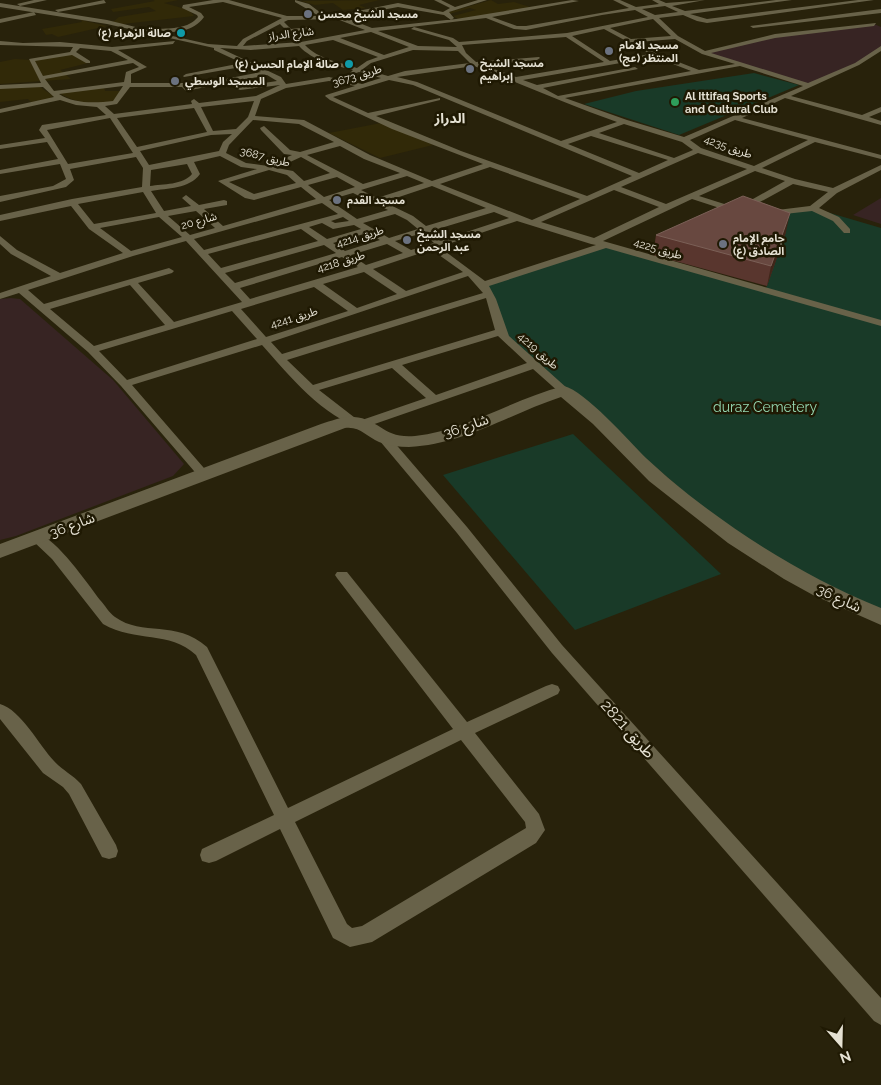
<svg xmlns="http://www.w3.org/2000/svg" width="881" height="1085" font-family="Raleway,'Noto Sans Arabic',sans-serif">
  <rect width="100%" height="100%" fill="#28220b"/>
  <g fill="#372423">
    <path d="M874 24 881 27V48L871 56 808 85 704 53 757 39Z"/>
    <path d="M881 198V224L853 215Z"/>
    <path d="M11 298 20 299 113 380 184 464 173 476 16 536 0 540V299Z"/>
  </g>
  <g fill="#193a28">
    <path d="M754 73 799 85 679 135 584 104 636 91Z"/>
    <path d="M813 208 881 228V610L751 550 500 332 482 285 605 245 765 291 786 232 777 213Z"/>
    <path d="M573 434 721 574 575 630 443 475Z"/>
  </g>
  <g fill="#312908">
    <path d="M153 0H178L164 3 189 10 194 16 123 24 113 22 119 17 156 11 149 7 113 12 111 9 155 1Z"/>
    <path d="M379 0 359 5 366 8 343 10 333 3 315 5 301 1Z"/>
    <path d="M491 0 498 4 514 2 533 8 458 19 453 16 476 10 470 8 449 14V12Z"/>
    <path d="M81 20 107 26 58 37 52 34 46 35 42 29 82 22Z"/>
    <path d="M71 54 88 63 60 70 71 79 0 84V62L15 59 31 60Z"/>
    <path d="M40 87 53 96 50 99 32 103 28 99 0 102V88Z"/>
    <path d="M104 87 105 91H125C122 94 117 100 113 101 98 108 71 101 59 93Z"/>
    <path d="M381 123 433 145 380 158 329 133Z"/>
  </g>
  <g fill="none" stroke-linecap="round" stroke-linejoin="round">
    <g fill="#686249" fill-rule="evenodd">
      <path d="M34 0H47L20 6 17 4Z"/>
      <path d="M104 0 106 3 58 12 55 10Z"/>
      <path d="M213 0H229L287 16H319L295 2V0L309 4 325 16 338 15 398 3 443 12 450 8 434 0H441L455 7 478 0H487L449 12 454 18 451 20 444 15 398 7 344 17 372 28 456 19 572 0 579 1 492 17 517 26H526L629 8 613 0H620L636 7 659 4 652 0H659L666 3 705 0 672 6 685 11 776 0H792L690 14 707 19 858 0H874L707 23 697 21 683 15 659 18 678 36 705 51 775 34 876 23 874 26 775 38 711 53 808 83 855 63 881 46V51L859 65 791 96 862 115 881 107V112L869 117 881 121V125L785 98 742 118 881 155V159L815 142 762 168 795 179 833 188 881 165V170L837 193 819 208 839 217 850 229V233H844L833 221 812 211 766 216 765 214 769 211 810 206 828 192 793 184 738 214 692 199 603 241 881 320V326L606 248 489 286 496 299 509 336 568 389 570 391 568 393H560L533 369 363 428C323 418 289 375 262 345L132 385 210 475 208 478H200L121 386 88 352 19 293 0 299V293L51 276 11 254 0 244V236L17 250 60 273 123 253 89 229 71 206 0 221V215L72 199 142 187 143 168 136 157 70 169 74 180 66 187 0 202V196L53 186 66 179 60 164 0 174V170L58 159 47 142 0 149V145L45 138 39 130 42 125 106 115 97 107 76 105 60 100 0 113V109L54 97 43 87 0 89V85L41 83 29 59 70 52 73 47 0 45V41L23 43 60 42 112 47 175 41 173 44 118 50 147 67 131 74V83H184L198 78 201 80 189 86 261 72 247 66 184 77 183 76 186 74 242 63 214 50V48L107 24 0 7V3L107 20 156 32 158 29C172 28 188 29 198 17L197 15 182 8 183 5ZM223 2 282 18 243 39 237 46 208 44 159 33C176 32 193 32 204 17L201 13 189 7ZM665 6 678 12 655 15 642 9ZM635 10 648 17 567 33 459 42 453 38 414 27 411 29 449 40 457 47 418 46 378 31 486 18 514 29 526 30 602 15ZM337 19 365 30 301 42 243 46 247 41 280 24 289 33 314 29 311 27 291 29 284 22 288 20ZM653 19 671 36 631 39 610 28ZM604 29 650 54 610 61 572 36ZM371 32 409 47 384 55 340 38ZM566 37 604 62 516 77 483 65 537 60 540 58 539 57 476 62 466 53 462 45ZM675 39 702 54 735 64 699 70 658 54 637 42ZM333 40 378 57 367 61 357 68C339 62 318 59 305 45ZM299 46C313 61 334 65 353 70L349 74 350 75 359 72 381 78 362 84 329 77 286 84 281 77 220 48 251 50ZM80 48 111 51 128 60 43 76 35 61 72 55 86 63H90V61L76 52ZM413 50 458 51 470 63 405 71 388 76 363 69 371 63ZM655 57 691 71 558 96 543 88 638 69 635 67 537 85 523 80ZM133 63 139 67 126 72 124 82 54 91 45 79ZM474 66C522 84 569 105 617 122L561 141 417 82 397 77ZM740 66 803 86 684 137 627 120 565 98ZM267 75 277 81 245 86 233 82ZM389 80 413 85 632 176 587 196 461 151 376 116 440 100V98L368 113 333 97ZM329 81 355 86 326 95 325 96 330 100 392 129 483 164 432 181 370 155 304 120 255 116 261 99 286 88ZM226 83 240 90 280 85 256 96 199 103 194 99 191 101 192 104 114 114 105 106 117 104 130 87H182L186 91ZM123 86 113 101C95 103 74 104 59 94ZM254 101 248 117 236 129 213 131 201 107ZM194 108 207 132 137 147 117 118ZM110 118 133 153 68 164 47 130ZM253 120 299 124 334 142 300 152 290 150 264 126 260 128 261 130 284 154 292 155 268 166 246 163 226 153 229 145ZM735 120 808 140 754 166 701 148 690 140ZM624 124 682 142 693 150 674 158 599 133ZM232 134 223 142 219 151 149 165 140 151 211 135ZM591 136 668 160 639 173 568 144ZM340 146 364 159 400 173 363 184 307 155ZM698 153 747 169 666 204 621 187ZM220 156 241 167 257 169 218 181 245 198 254 200 301 187 316 199 223 226 204 209 227 205V201L224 200 199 205 186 195 182 198 191 206 164 211 151 191C168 188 189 189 200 174L194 162ZM301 157 330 173 304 181 293 171 277 168ZM187 164 192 174C183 185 163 184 150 186L151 170ZM490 167 580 199 532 220 440 184ZM269 170 287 175 296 183 254 194 229 182ZM755 171 785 181 737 208 699 196ZM407 176 424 183 377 198 361 190ZM337 177 355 187 324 197 308 185ZM432 186 486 208 426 226 413 216 384 202ZM614 190 659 207 594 238 541 222ZM143 192 156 213 94 224 78 204ZM353 193 388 210 357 219 329 200ZM322 203 338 214 204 250 194 239ZM196 211 215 228 190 235 168 216ZM494 212 509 218 442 240 431 231ZM395 214 407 220 418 229 389 238 363 223ZM159 217 182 237 131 251 100 228ZM343 217 349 221 335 223 331 221ZM517 221 591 244 596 245 485 281 446 252 445 245ZM322 223 333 229 354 225 361 229 327 239 309 227ZM301 229 318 241 221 268 208 254ZM367 233 380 240 345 251 333 243ZM423 233 434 243 411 250 395 241ZM186 241 242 302 174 322 138 283 172 273 174 271 169 268 44 304 28 290 133 256ZM387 244 403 253 366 265 351 255ZM324 245 336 253 235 283 225 273ZM436 248 439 255 463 272 406 291 373 269ZM342 257 358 267 250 299 240 288ZM364 272 397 294 357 308 323 284ZM468 276 483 293 282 354 271 342ZM130 285 165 325 94 346 50 309ZM314 287 348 311 266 337 241 309ZM486 298 495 330 313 385 287 360ZM232 311 257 339 127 380 99 351ZM498 336 527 363 436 395 402 365ZM392 368 426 398 359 421 319 390Z"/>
      <path d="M881 9V13L753 28 750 26Z"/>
      <path d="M34 12 36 15 0 23V19Z"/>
      <path d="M383 433 387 434 467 527 562 645 881 998V1025L874 1021 552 653 457 533 379 440 377 437 379 434Z"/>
      <path d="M38 534C56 538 88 584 100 600 105 605 109 613 115 617 143 637 175 619 207 647L288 808 453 729 337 578 335 575 337 572H347L467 722 546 686 552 684 558 686 560 690 558 694 475 733 539 814 545 830 536 843 372 942 350 947 333 938 280 829 216 861 209 863 202 861 200 855 202 849 274 815 196 655C169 630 136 643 103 624L52 559 33 541 31 538 33 535ZM461 740 525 822 526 828 362 926 352 928 347 924 295 822Z"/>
      <path d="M0 704C21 710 39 745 54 761 62 770 73 775 81 784L116 845 118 851 116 857 109 859 102 857 69 794 63 787 43 773 0 719Z"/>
    </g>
    <path fill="#686249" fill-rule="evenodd" d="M564 386C585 391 629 441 646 458 660 471 674 483 689 495 748 541 812 580 881 608V625L813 595 784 579 728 543 649 481 593 424 561 397C512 413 462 445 409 447 399 447 389 446 379 442 367 437 360 426 345 428L0 558V544L321 424C332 421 343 416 354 417 380 419 383 439 415 436 467 430 513 399 564 386Z"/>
  </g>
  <path fill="#59362e" d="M786 232 767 286 653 255 656 235Z"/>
  <path fill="#3f2619" d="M790 213 786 232 767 286 771 266Z"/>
  <path fill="#684840" stroke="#7b6057" d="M743 196 790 213 771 266 656 235Z"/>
  <g fill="#6b7280" stroke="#1f1903" stroke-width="2">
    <circle cx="308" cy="14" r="5"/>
    <circle cx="609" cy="51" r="5"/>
    <circle cx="470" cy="69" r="5"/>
    <circle cx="175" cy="81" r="5"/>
    <circle cx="337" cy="200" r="5"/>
    <circle cx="407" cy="240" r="5"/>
    <circle cx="723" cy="244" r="5"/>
  </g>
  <g fill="#0f9aa8" stroke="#1f1903" stroke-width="2">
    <circle cx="181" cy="33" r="5"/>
    <circle cx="349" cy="64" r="5"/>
  </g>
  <circle fill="#2e9e5b" stroke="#1f1903" stroke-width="2" cx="675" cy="102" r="5"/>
  <g text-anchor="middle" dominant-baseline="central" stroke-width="5" stroke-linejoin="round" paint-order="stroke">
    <g font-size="11" font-weight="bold" fill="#e5e1d3" stroke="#1f1903" text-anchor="start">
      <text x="318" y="14">مسجد الشيخ محسن</text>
      <text x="171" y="33" text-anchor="end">(ع) صالة الزهراء</text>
      <text x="619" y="45">مسجد الامام<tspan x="619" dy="13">المنتظر (عج)</tspan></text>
      <text x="480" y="63">مسجد الشيخ<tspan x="480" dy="13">إبراهيم</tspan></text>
      <text x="339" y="64" text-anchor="end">صالة الإمام الحسن (ع)</text>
      <text x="185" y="81">المسجد الوسطي</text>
      <text x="685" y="96">Al Ittifaq Sports<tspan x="685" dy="13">and Cultural Club</tspan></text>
      <text x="347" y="200">مسجد القدم</text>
      <text x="417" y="234">مسجد الشيخ<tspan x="417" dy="13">عبد الرحمن</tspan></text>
      <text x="733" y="238">جامع الإمام<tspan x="733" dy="13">الصادق (ع)</tspan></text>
    </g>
    <g font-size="11" fill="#e5e1d3" stroke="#1f1903">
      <text transform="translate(291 34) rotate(-7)">شارع الدراز</text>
      <text transform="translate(357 76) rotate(-17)">طريق 3673</text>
      <text transform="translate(728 147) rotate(19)">طريق 4235</text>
      <text transform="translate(265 157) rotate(14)">طريق 3687</text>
      <text transform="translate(199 221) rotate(-16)">شارع 20</text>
      <text transform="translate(360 237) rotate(-17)">طريق 4214</text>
      <text transform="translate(658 249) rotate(16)">طريق 4225</text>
      <text transform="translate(341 262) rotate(-17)">طريق 4218</text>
      <text transform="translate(294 318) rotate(-17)">طريق 4241</text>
      <text transform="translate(538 351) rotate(41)">طريق 4219</text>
    </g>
    <g font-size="14" font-weight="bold" fill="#e5e1d3" stroke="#1f1903">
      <text x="450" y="118">الدراز</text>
    </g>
    <g font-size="14" fill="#95d8b2" stroke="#1f1903">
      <text x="765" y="407">duraz Cemetery</text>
    </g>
    <g font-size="14" fill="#e5e1d3" stroke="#1f1903">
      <text transform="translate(466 426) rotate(-19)">شارع 36</text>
      <text transform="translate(72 525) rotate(-21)">شارع 36</text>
      <text transform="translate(839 598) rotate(25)">شارع 36</text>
    </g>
    <g font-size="16" fill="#e5e1d3" stroke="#1f1903">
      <text transform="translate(628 729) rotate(48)">طريق 2821</text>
    </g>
  </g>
  <g transform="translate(841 1045) rotate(160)" stroke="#1f1903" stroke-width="4" paint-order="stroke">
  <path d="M0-4L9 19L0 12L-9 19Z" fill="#e5e1d3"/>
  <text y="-8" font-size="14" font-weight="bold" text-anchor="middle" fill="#e5e1d3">N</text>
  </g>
</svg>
